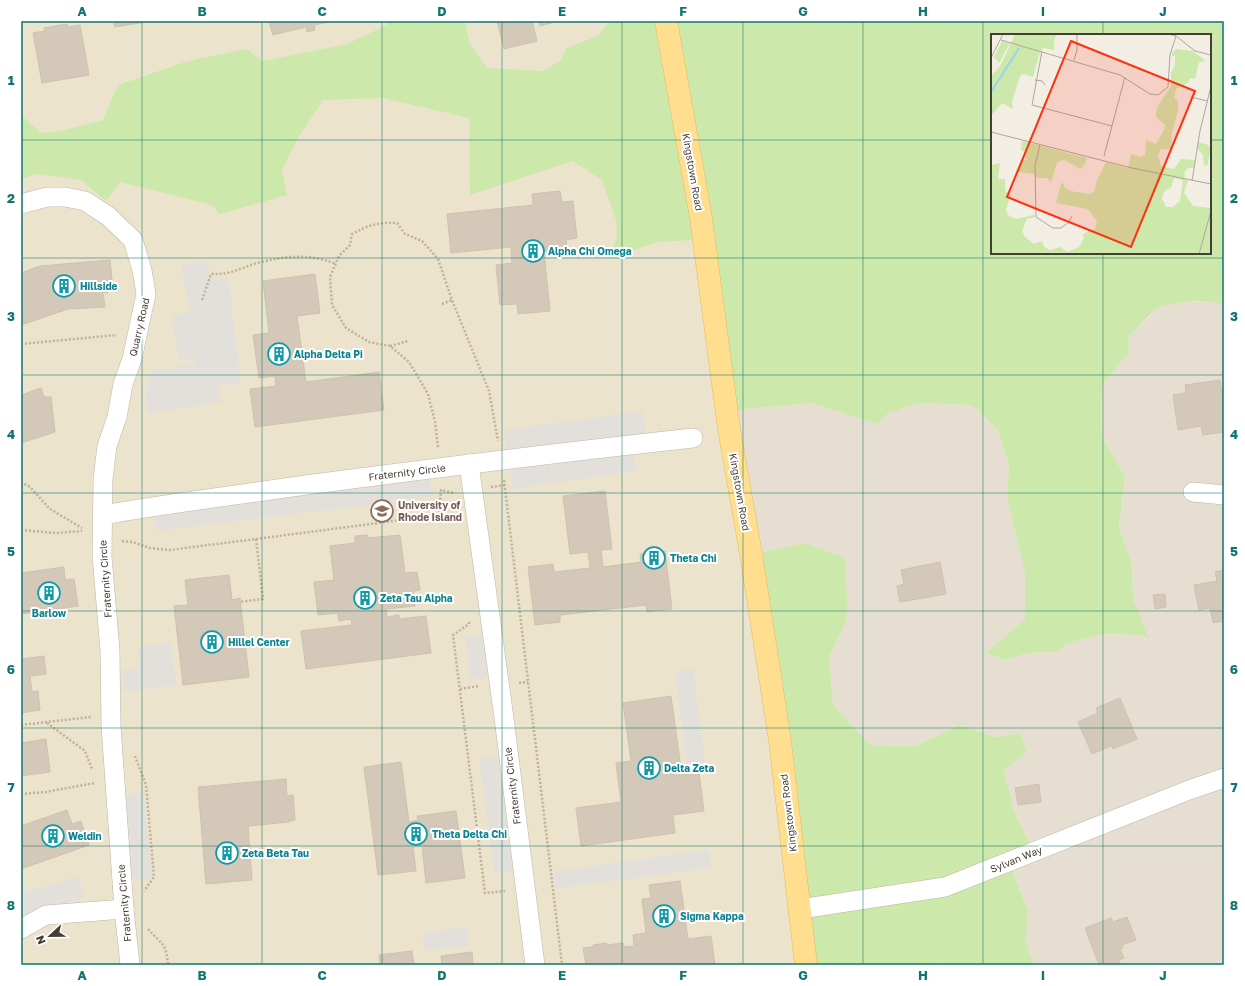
<svg xmlns="http://www.w3.org/2000/svg" width="1245" height="986" font-family="'Golos Text',sans-serif">
  <rect width="100%" height="100%" fill="#f2eee4"/>
  <path fill="#e6dfd1" d="M1178 302H1218L1224 305V965H1034L1026 943 1028 911 1011 867 1035 854 1014 811 1004 770 1027 752 1020 733 996 737 959 725 916 746 870 745 833 706 829 657 846 621 758 553 735 410 812 403 877 423 888 413 919 403 971 405 978 410 998 431 1009 464 1007 497 1025 573V619L986 653 1005 660 1028 653 1057 652 1066 644 1103 634 1141 635 1148 640 1133 596 1132 564 1119 527 1125 476 1103 439 1101 426V403L1103 384 1129 352 1128 337 1158 308Z"/>
  <path fill="#ece3cd" d="M21 21H666L806 965H21Z"/>
  <g fill="#cde8ab" fill-rule="evenodd">
    <path d="M390 21H465L470 44 487 68 544 71 562 59 566 48 598 36 610 21H1224V305C1211 299 1170 301 1157 309 1149 314 1136 330 1128 337L1129 352 1103 384 1101 403V426L1103 439 1125 476 1119 527 1132 564 1133 597 1149 640 1141 635 1103 634 1066 644 1057 652 1028 653 1005 660 986 653 1025 619V573L1007 497 1009 464 998 431 978 410 971 405 919 403 888 413 878 424 812 403 735 410 709 239 657 242 610 259 617 233 616 220 602 180 573 161 470 195 469 118 383 98 323 100 299 136 282 170 287 195 219 214 212 205 120 182 106 201 81 180 37 174 21 179V115L41 133 60 131 103 120 118 85 188 61 247 49 262 61 347 44 385 26ZM992 35H1210V253H992Z"/>
    <path d="M805 543 845 558 847 604 846 621 829 657 833 705 870 745 916 746 959 725 996 737 1020 733 1027 752 1004 770 1014 811 1035 854 1011 867 1028 911 1026 943 1034 965H946L940 963 935 965H811L758 553Z"/>
  </g>
  <g fill="#e3e0dc">
    <path d="M208 261 210 278 228 276 241 383 219 386 220 403 148 413 145 393 153 368 157 370 196 364 195 358 179 360 172 316 190 312 181 264Z"/>
    <path d="M643 411 647 441 632 443 636 471 513 489 504 430Z"/>
    <path d="M430 478 432 497 157 531 155 513Z"/>
    <path d="M482 634 488 677 470 679 465 636Z"/>
    <path d="M171 643 176 685 124 692 122 671 140 668 137 647Z"/>
    <path d="M693 669 705 762 687 764 675 672Z"/>
    <path d="M498 756 513 871 494 873 479 759Z"/>
    <path d="M144 792 152 878 133 879 126 794Z"/>
    <path d="M709 850 711 868 556 888 554 871Z"/>
    <path d="M78 876 84 899 25 915 21 900V894Z"/>
    <path d="M467 927 469 945 424 951 422 933Z"/>
  </g>
  <g fill="#d4c9b9" stroke="#cfc1ac">
    <path d="M113 21H152L115 27Z"/>
    <path d="M269 21H332L314 25 315 30 307 32 306 27 273 35Z"/>
    <path d="M497 21H532L537 41 504 49Z"/>
    <path d="M539 21H558L540 26Z"/>
    <path d="M67 24 68 27 80 25 89 75 42 83 33 33 45 31 44 28Z"/>
    <path d="M560 191 562 202 573 201 577 238 566 240 567 250 544 252 550 311 518 314 517 304 500 305 496 265 512 263 511 247 451 253 447 214 533 205 532 194Z"/>
    <path d="M110 260 112 280H107L108 293H103L105 307 68 309 21 325V273L40 266Z"/>
    <path d="M315 274 320 313 297 316 306 382 379 372 384 410 255 427 250 389 276 386 275 376 259 378 253 335 269 333 263 281Z"/>
    <path d="M1220 380 1222 394H1224V432L1203 435 1201 426 1178 430 1173 395 1186 393 1185 385Z"/>
    <path d="M41 388 44 397H51L55 432 21 443V395Z"/>
    <path d="M605 491 612 549 601 550 603 567 641 562 640 554 665 551 672 609 647 612 646 605 560 615V622L535 625 528 567 553 564 554 572 590 568 588 552 570 554 563 496Z"/>
    <path d="M368 535V538L400 535 405 573 417 572 420 590 413 591 415 606 386 609 387 617 399 615V619L426 616 431 653 306 669 301 631 352 625 351 619 339 621 338 613 318 615 314 582 334 580 330 546 355 543V536Z"/>
    <path d="M940 562 946 594 900 602 897 586 904 584 901 570Z"/>
    <path d="M64 567 65 580 74 579 78 606 21 614V573Z"/>
    <path d="M1224 570V621L1213 623 1210 608 1199 610 1194 585 1217 581 1215 572Z"/>
    <path d="M229 575 232 600 240 598 249 677 183 685 174 606 188 605 185 580Z"/>
    <path d="M1165 594 1166 607 1155 609 1153 595Z"/>
    <path d="M44 656 46 674 30 676 32 692 38 691 40 710 21 713V659Z"/>
    <path d="M671 696 682 775 699 773 704 811 673 815 675 833 581 846 576 808 621 802 616 763 631 761 623 703Z"/>
    <path d="M1120 698 1137 739 1113 749 1111 746 1092 754 1078 722 1098 713 1096 708Z"/>
    <path d="M46 739 50 772 21 776V743Z"/>
    <path d="M401 762 409 822 418 820 417 816 456 811 465 878 426 883 422 846 413 847 416 871 378 875 364 767Z"/>
    <path d="M286 779 287 796 293 795 295 820 289 821V822L248 826 252 880 206 884 198 787Z"/>
    <path d="M1039 784 1041 802 1018 805 1015 788Z"/>
    <path d="M67 810 72 824 81 821 89 845 21 869V826Z"/>
    <path d="M680 881 688 939 711 936 715 965H586L583 948 593 947V945L606 943 607 945 623 943V947L634 946 633 935 646 933 642 899 651 898 649 885Z"/>
    <path d="M1127 917 1136 940 1122 945 1123 948 1120 949 1124 958 1119 960 1121 965H1099L1085 928 1111 918 1113 922Z"/>
    <path d="M412 951 414 965H380L379 955Z"/>
    <path d="M472 952 473 965H442L441 956Z"/>
  </g>
  <g fill="none" stroke-linecap="round" stroke-linejoin="round">
    <g stroke="#beb5a6" stroke-width="20">
      <g id="minor">
        <path d="M21 204 47 197H65L85 201 108 216 133 240 142 270 146 294 132 359 123 384 117 417 107 446 103 479 102 556 110 651 111 726 124 909 130 965"/>
        <path d="M469 464 504 718 535 965"/>
        <path d="M1193 492 1224 495"/>
        <path d="M103 515C170 503 238 495 306 485 435 468 564 452 693 438"/>
        <path d="M800 909 945 887 1189 790 1224 778"/>
        <path d="M21 929 46 915 124 909"/>
      </g>
    </g>
    <g stroke="#e5bb5e" stroke-width="23">
      <path id="primary" d="M666 21 701 218 729 429 751 554 780 741 806 965"/>
    </g>
    <g stroke="#c0b197" stroke-width="2.5" stroke-dasharray="2 2" stroke-linecap="butt">
      <path d="M202 300 211 274C217 274 222 274 227 273 237 271 247 266 257 263 286 256 308 253 336 264"/>
      <path d="M442 304 452 300"/>
      <path d="M21 344 117 335"/>
      <path d="M390 346 408 341"/>
      <path d="M438 447 435 422 428 394 409 362 390 346 369 342 346 328 332 305 330 277 339 256 350 245 352 234C369 225 378 222 397 223L405 234 422 241 438 259 452 300 489 391 498 441"/>
      <path d="M504 480 562 965"/>
      <path d="M21 482 30 487 50 509 82 528"/>
      <path d="M491 487 505 485"/>
      <path d="M21 530 56 533 82 531"/>
      <path d="M256 539 439 515 441 490 453 493"/>
      <path d="M122 541 132 542 150 548 170 550 256 539 263 599 240 602"/>
      <path d="M469 622V624L453 635 485 893 505 891"/>
      <path d="M519 683 528 682"/>
      <path d="M460 689 479 686"/>
      <path d="M47 723 85 751 92 769"/>
      <path d="M21 725 91 717"/>
      <path d="M135 756 146 785 154 877 144 891"/>
      <path d="M21 794 45 792 95 783"/>
      <path d="M148 929C162 945 166 942 168 965"/>
    </g>
    <use href="#minor" stroke="#fff" stroke-width="19"/>
    <use href="#primary" stroke="#ffde90" stroke-width="22"/>
  </g>
  <path fill="none" stroke="#0f766e" stroke-width="1" stroke-opacity="0.55" d="M142 21V965M262 21V965M382 21V965M502 21V965M622 21V965M743 21V965M863 21V965M983 21V965M1103 21V35M21 140H992M1210 140H1224M1103 253V965M21 258H1224M21 375H1224M21 493H1224M21 611H1224M21 728H1224M21 846H1224"/>
  <defs>
    <g id="building-ring" transform="scale(1.15)"><circle r="9.5" fill="#fff" stroke="#0f9aa8" stroke-width="1.5"/><path d="M-4-6H4V6H1V3H-1V6H-4ZM-2.5-4.3h1.7v1.8h-1.7ZM.8-4.3h1.7v1.8H.8ZM-2.5-1h1.7V.8h-1.7ZM.8-1h1.7V.8H.8Z" fill="#0f9aa8"/></g>
    <g id="university-ring" transform="scale(1.15)"><circle r="9.5" fill="#fff" stroke="#8d6e63" stroke-width="1.5"/><path d="M0-5L7-2L0 1L-7-2ZM-4 1L0 2.5L4 1V4Q0 6-4 4Z" fill="#8d6e63"/></g>
  </defs>
  <g fill-rule="evenodd">
    <use href="#building-ring" x="533" y="251"/>
    <use href="#building-ring" x="64" y="286"/>
    <use href="#building-ring" x="279" y="354"/>
    <use href="#university-ring" x="382" y="511"/>
    <use href="#building-ring" x="654" y="558"/>
    <use href="#building-ring" x="49" y="593"/>
    <use href="#building-ring" x="365" y="598"/>
    <use href="#building-ring" x="212" y="642"/>
    <use href="#building-ring" x="649" y="768"/>
    <use href="#building-ring" x="416" y="834"/>
    <use href="#building-ring" x="53" y="836"/>
    <use href="#building-ring" x="227" y="853"/>
    <use href="#building-ring" x="664" y="916"/>
  </g>
  <g text-anchor="middle" dominant-baseline="central" stroke-width="4" stroke-linejoin="round" paint-order="stroke">
    <g font-size="10" fill="#443d34" stroke="#fff">
      <text transform="translate(693 172) rotate(80)">Kingstown Road</text>
      <text transform="translate(139 327) rotate(-77)">Quarry Road</text>
      <text transform="translate(407 472) rotate(-7)">Fraternity Circle</text>
      <text transform="translate(740 492) rotate(80)">Kingstown Road</text>
      <text transform="translate(105 579) rotate(-94)">Fraternity Circle</text>
      <text transform="translate(512 786) rotate(-97)">Fraternity Circle</text>
      <text transform="translate(788 813) rotate(-97)">Kingstown Road</text>
      <text transform="translate(1016 859) rotate(-22)">Sylvan Way</text>
      <text transform="translate(124 903) rotate(-95)">Fraternity Circle</text>
    </g>
    <g font-size="10" font-weight="bold" fill="#0d838f" stroke="#fff" text-anchor="start">
      <text x="548" y="251">Alpha Chi Omega</text>
      <text x="80" y="286">Hillside</text>
      <text x="294" y="354">Alpha Delta Pi</text>
      <text x="670" y="558">Theta Chi</text>
      <text x="380" y="598">Zeta Tau Alpha</text>
      <text x="49" y="613" text-anchor="middle">Barlow</text>
      <text x="228" y="642">Hillel Center</text>
      <text x="664" y="768">Delta Zeta</text>
      <text x="432" y="834">Theta Delta Chi</text>
      <text x="68" y="836">Weldin</text>
      <text x="242" y="853">Zeta Beta Tau</text>
      <text x="680" y="916">Sigma Kappa</text>
    </g>
    <g font-size="10" font-weight="bold" fill="#785e54" stroke="#fff" text-anchor="start">
      <text x="398" y="505">University of<tspan x="398" dy="12">Rhode Island</tspan></text>
    </g>
  </g>
  <g transform="translate(991 34)">
    <rect width="220" height="220" fill="#f2eee4"/>
    <path d="M24 0H66L63 6V16L52 14 49 18 42 43 32 40 29 42 21 68 22 75 11 69 0 82V42L10 31ZM11 7 19 9 8 29 3 23ZM185 15 202 17 215 27 208 28 204 45 199 44 197 49 185 55 183 64 187 67V77L181 98 180 115H170L167 122 170 132 183 135 190 125 204 126 203 134H197L194 137 193 145 197 146 193 159 202 172 220 174V220H0V131L9 129 7 145H14V156L19 163 15 176 17 181 25 185 43 181 45 183 36 185 31 197 34 203 43 210 51 207 53 213 59 216 69 213 77 218 88 213 93 204 92 200 104 195 106 187 97 175 65 169 70 150 71 148 74 154 79 157 99 160 103 158 106 146 115 128 137 134 140 120 150 123 154 121 155 106 165 110 175 92 165 83 166 73 180 52V39L184 31V22H181V19ZM183 144 192 146 189 167 182 173H175L171 164 174 156 180 154ZM31 107 96 124 94 130 90 135 73 126 66 128 60 148 56 144H44L43 140 27 138 29 129 35 126 34 118 30 116ZM207 108 217 111 220 115 216 132 213 131 212 121 206 114Z" fill="#cde8ab" fill-rule="evenodd"/>
    <path fill="none" stroke="#9ed0f1" stroke-width="2" d="M0 58 28 14"/>
    <path fill="none" stroke="#aca79e" stroke-width="1" d="M177 0 185 2 204 17 220 21M10 6 129 41 159 60 167 61 177 53 179 21 185 2M51 17 41 71 121 92M0 24 12 0M83 26 86 16V0M44 46 51 47 54 51M200 63 216 67M0 98 141 134 220 150M49 111 44 131 45 183 62 194H70L78 188 81 182M113 122 134 43M201 147 209 97 220 52M208 220 220 177"/>
    <path fill="#fe300f" fill-opacity="0.15" stroke="#fe300f" stroke-width="2" d="M80 7 204 57 140 213 16 163Z"/>
    <rect width="220" height="220" fill="none" stroke="#443d34" stroke-width="2"/>
  </g>
  <rect width="1245" height="986" fill="none" stroke="#ffffff" stroke-width="44"/>
  <g transform="translate(50 936) rotate(248)" stroke="#ffffff" stroke-width="3" paint-order="stroke">
  <path d="M0-3L7 15L0 10L-7 15Z" fill="#443d34"/>
  <text y="-6" font-size="11" font-weight="bold" text-anchor="middle" fill="#443d34">N</text>
  </g>
  <rect x="22" y="22" width="1201" height="942" fill="none" stroke="#0f766e" stroke-width="1.5"/>
  <g font-size="13" text-anchor="middle" font-weight="bold" fill="#0f766e">
    <text x="82" y="16">A</text>
    <text x="202" y="16">B</text>
    <text x="322" y="16">C</text>
    <text x="442" y="16">D</text>
    <text x="562" y="16">E</text>
    <text x="683" y="16">F</text>
    <text x="803" y="16">G</text>
    <text x="923" y="16">H</text>
    <text x="1043" y="16">I</text>
    <text x="1163" y="16">J</text>
    <text x="11" y="85">1</text>
    <text x="1234" y="85">1</text>
    <text x="11" y="203">2</text>
    <text x="1234" y="203">2</text>
    <text x="11" y="321">3</text>
    <text x="1234" y="321">3</text>
    <text x="11" y="439">4</text>
    <text x="1234" y="439">4</text>
    <text x="11" y="556">5</text>
    <text x="1234" y="556">5</text>
    <text x="11" y="674">6</text>
    <text x="1234" y="674">6</text>
    <text x="11" y="792">7</text>
    <text x="1234" y="792">7</text>
    <text x="11" y="910">8</text>
    <text x="1234" y="910">8</text>
    <text x="82" y="980">A</text>
    <text x="202" y="980">B</text>
    <text x="322" y="980">C</text>
    <text x="442" y="980">D</text>
    <text x="562" y="980">E</text>
    <text x="683" y="980">F</text>
    <text x="803" y="980">G</text>
    <text x="923" y="980">H</text>
    <text x="1043" y="980">I</text>
    <text x="1163" y="980">J</text>
  </g>
</svg>
